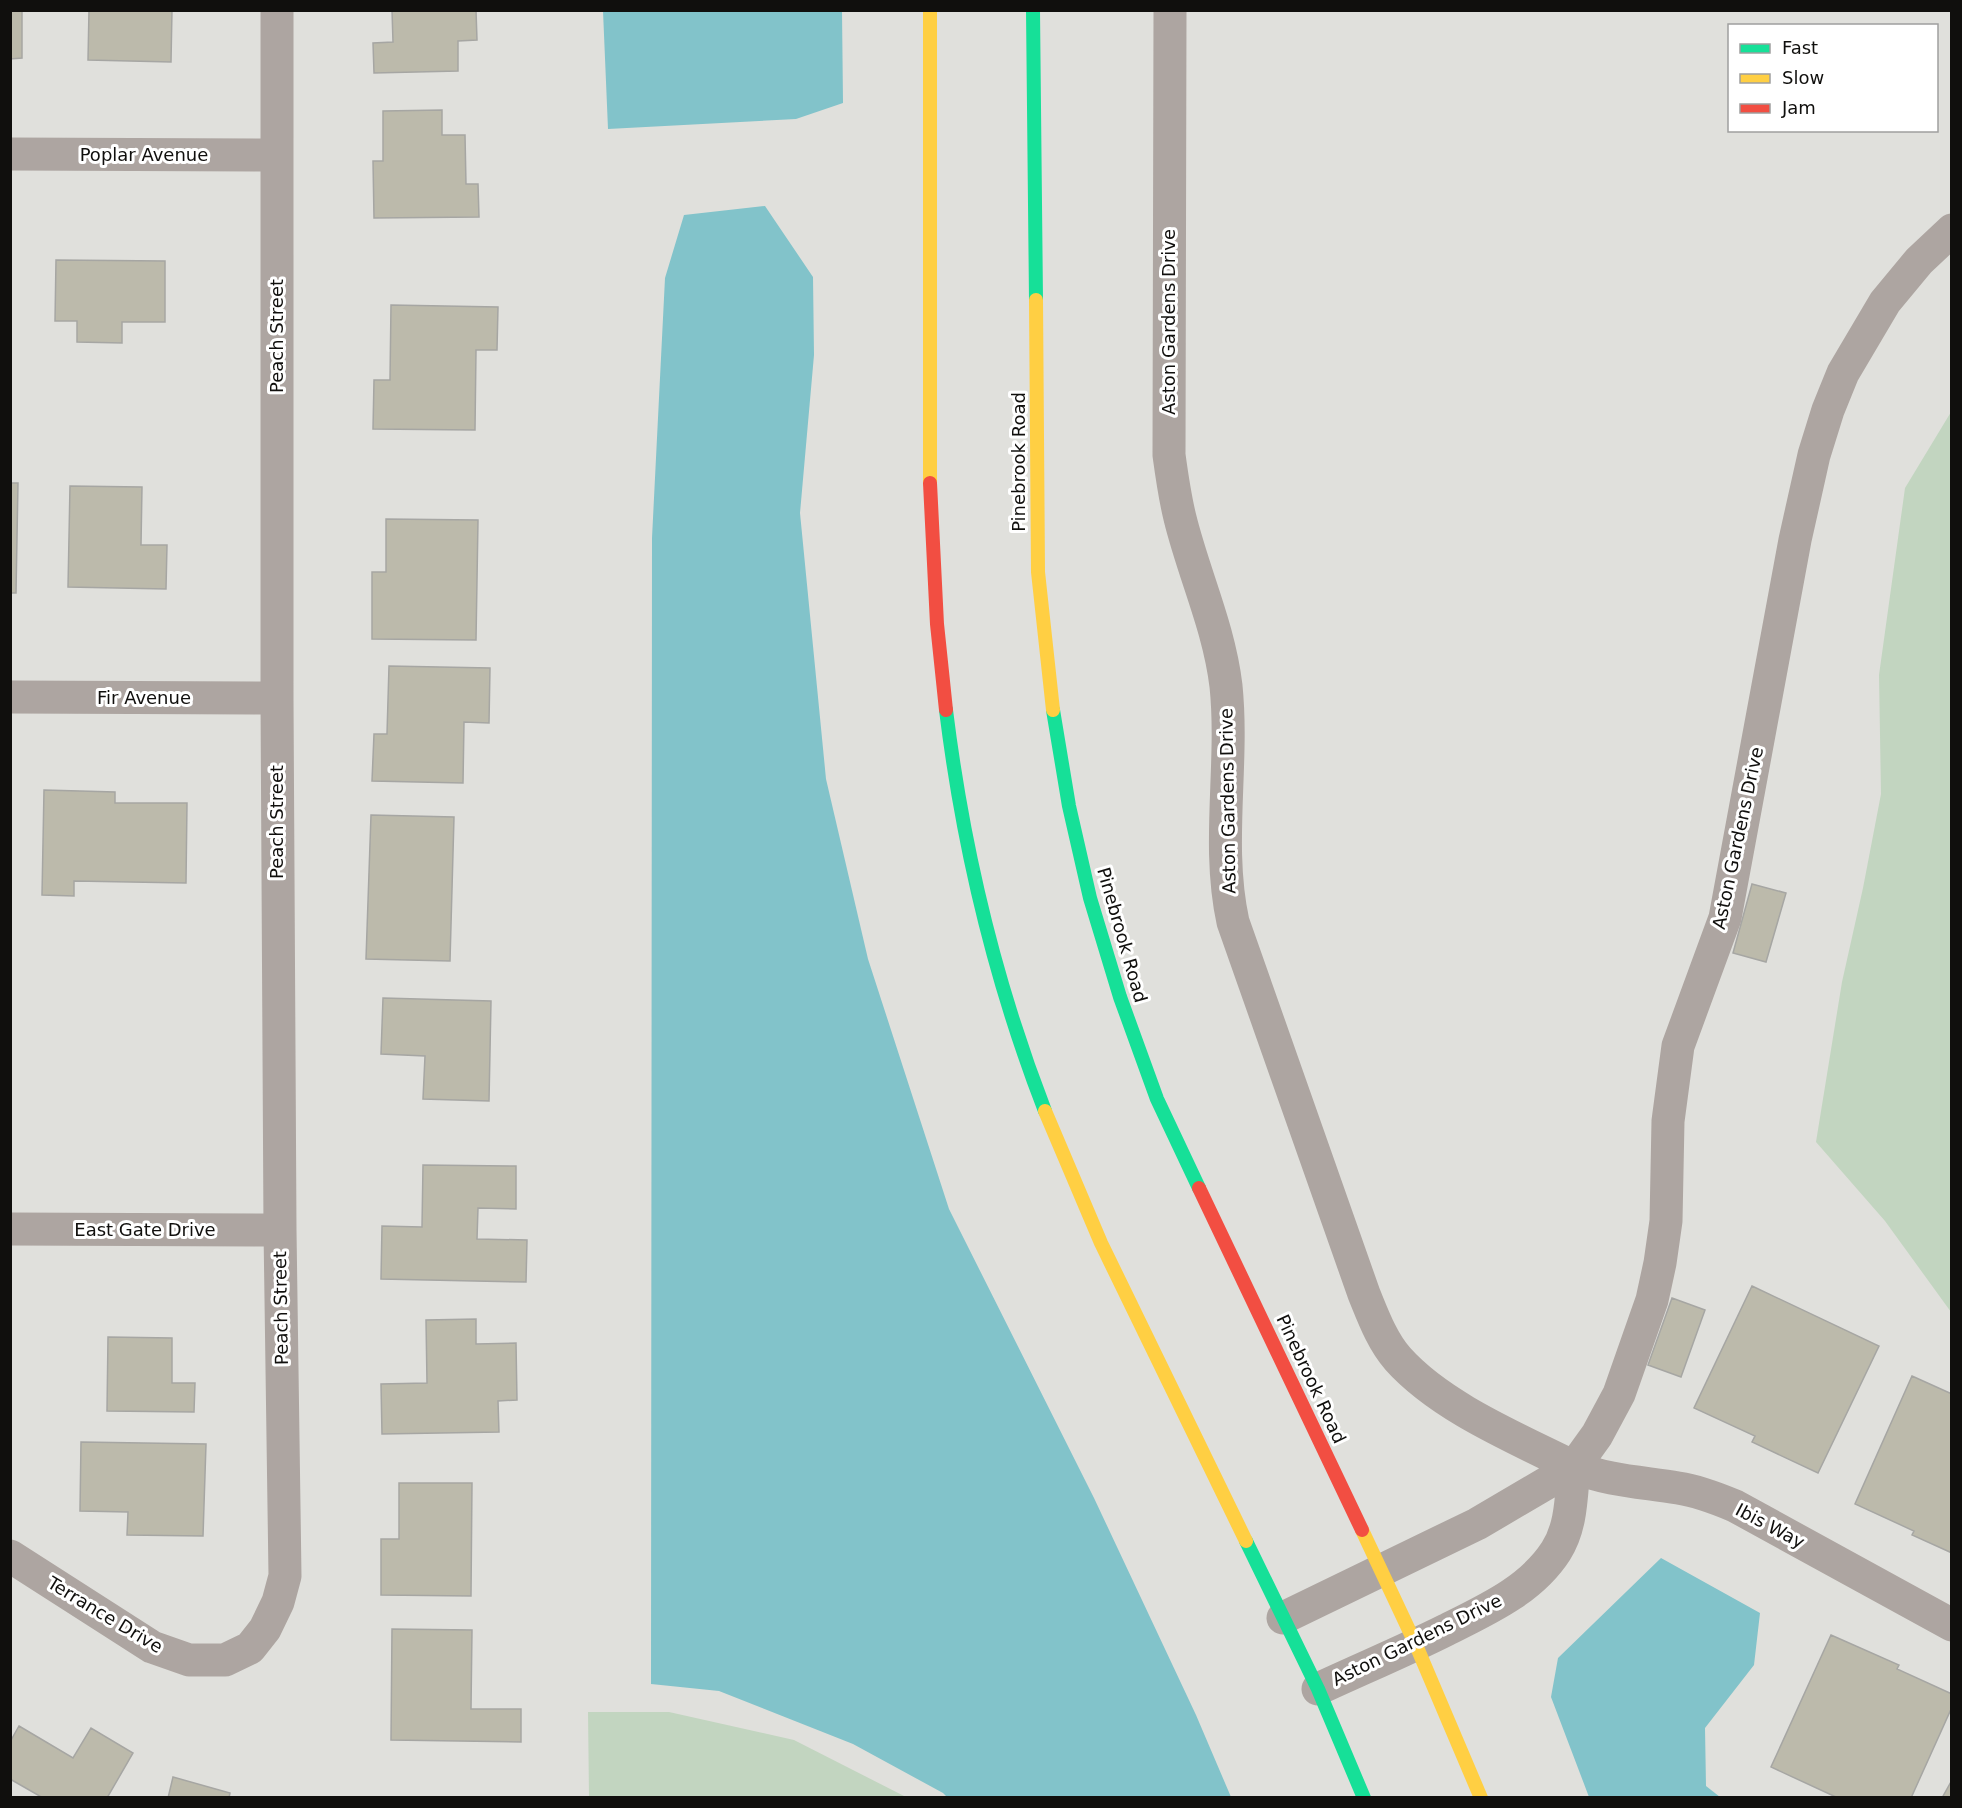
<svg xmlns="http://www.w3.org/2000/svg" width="1962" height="1808" font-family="'DejaVu Sans',sans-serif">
<rect width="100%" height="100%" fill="#e0e0dc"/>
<path fill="#c2d5c0" d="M1951,412V1312L1885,1221L1816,1142L1842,982L1863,888L1881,794L1879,675L1905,488Z
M588,1712H669L794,1740L906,1797H589Z"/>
<path fill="#82c3ca" d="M603,11H842L843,103L796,119L608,129Z
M765,206L813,277L814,355L800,513L826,779L868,959L949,1209L1094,1498L1196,1715L1231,1797H947L943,1793L853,1744L719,1691L651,1684L652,538L665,278L684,215Z
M1661,1558L1760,1613L1754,1665L1705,1728L1706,1786L1720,1797H1589L1551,1697L1558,1658Z"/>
<path fill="#bcbaab" stroke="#a6a6a3" stroke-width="1.5" d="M10,10H22V58L10,59Z
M89,10H172L171,62L88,60Z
M392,10H476L477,40L458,41V71L374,73L373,43L393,42Z
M442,110V135H465L466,184H478L479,217L374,218L373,161H383V111Z
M56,260L165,261V322H122V343L77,342V321H55Z
M391,305L498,307L497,350H476L475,430L373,429L374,380H390Z
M10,483H18L16,593H10Z
M70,486L142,487L141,545H167L166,589L68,587Z
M386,519L478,520L476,640L372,639V572H386Z
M389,666L490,668L489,723L464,722L463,783L372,781L374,734H387Z
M44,790L115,792V803H187L186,883L74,881V896L42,895Z
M371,815L454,817L450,961L366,959Z
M1752,884L1786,893L1766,962L1733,953Z
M383,998L491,1001L489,1101L423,1099L425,1056L381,1054Z
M423,1165L516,1166V1209L478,1208L477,1239L527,1240L526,1282L381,1279L382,1226L422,1227Z
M1752,1286L1879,1346L1818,1473L1752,1442L1755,1436L1694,1408Z
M1672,1298L1705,1310L1681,1377L1648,1365Z
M476,1319V1344L516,1343L517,1400L498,1401L499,1432L382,1434L381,1384L427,1383L426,1320Z
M108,1337L172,1338V1383H195L194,1412L107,1411Z
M1912,1376L1952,1394V1553L1912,1535L1914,1531L1855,1504Z
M81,1442L206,1444L203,1536L127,1535L128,1512L80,1511Z
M399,1483H472L471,1596L381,1595V1539H399Z
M392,1629L472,1630L471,1709H521V1742L391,1740Z
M1831,1635L1899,1665L1897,1669L1952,1694V1707L1911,1798H1838L1771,1767Z
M19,1726L73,1758L91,1728L133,1753L107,1798H43L10,1779V1742Z
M173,1777L230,1793L229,1798H168Z
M1952,1780V1798H1942Z"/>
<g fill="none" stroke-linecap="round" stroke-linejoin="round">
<path stroke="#ada5a1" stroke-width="33" d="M1170,10L1169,455C1172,477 1175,498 1180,518C1194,575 1219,627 1226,686C1234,764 1216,845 1233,922L1364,1294C1373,1316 1382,1341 1398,1359C1441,1407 1516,1438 1574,1467L1597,1435L1619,1394L1652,1300L1660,1263L1666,1221L1668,1121L1678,1046L1725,918L1795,540L1814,455L1828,410L1843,373L1885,302L1919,261L1952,230
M10,154L277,155
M10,697L277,698
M10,1229L280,1230
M1574,1467C1608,1481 1642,1482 1678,1488C1698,1491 1716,1498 1735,1506L1952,1625
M10,1556L152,1647L189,1660H225L250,1648L265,1629L278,1602L285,1576L280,1230L277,698V10
M1283,1618L1477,1524L1574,1467
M1318,1689C1361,1669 1404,1651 1446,1630C1486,1610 1531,1590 1556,1551C1572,1526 1571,1496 1574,1467"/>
<path stroke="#16e098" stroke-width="14" d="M1033,10L1036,300
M946,710C963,848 995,982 1045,1111
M1053,710L1069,806L1090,898L1120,997L1157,1099L1199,1188
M1246,1541L1318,1689L1364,1798"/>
<path stroke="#ffcf43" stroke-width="14" d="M930,10V483
M1036,300L1038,572L1053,710
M1045,1111L1101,1243L1246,1541
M1362,1530L1416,1645L1481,1798"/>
<path stroke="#f24e42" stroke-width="14" d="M930,483L937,624L946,710
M1199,1188L1362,1530"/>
</g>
<g text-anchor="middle" stroke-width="6" stroke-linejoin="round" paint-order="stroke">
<g font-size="18" fill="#100f0d" stroke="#fff">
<text x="144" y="161">Poplar Avenue</text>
<text transform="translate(1169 322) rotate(-90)" y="6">Aston Gardens Drive</text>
<text transform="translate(277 336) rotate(-90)" y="6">Peach Street</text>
<text transform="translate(1019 462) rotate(-90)" y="6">Pinebrook Road</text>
<text x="144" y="704">Fir Avenue</text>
<text transform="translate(1228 801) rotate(-91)" y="6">Aston Gardens Drive</text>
<text transform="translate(277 822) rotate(-90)" y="6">Peach Street</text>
<text transform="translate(1738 838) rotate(-78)" y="6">Aston Gardens Drive</text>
<text transform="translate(1122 935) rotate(74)" y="6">Pinebrook Road</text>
<text x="145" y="1236">East Gate Drive</text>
<text transform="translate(281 1308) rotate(-91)" y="6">Peach Street</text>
<text transform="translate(1311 1379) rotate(65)" y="6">Pinebrook Road</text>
<text transform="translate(1770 1526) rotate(28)" y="6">Ibis Way</text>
<text transform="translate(105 1615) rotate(31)" y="6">Terrance Drive</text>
<text transform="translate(1417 1640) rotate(-26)" y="6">Aston Gardens Drive</text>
</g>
</g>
<rect width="1962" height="1808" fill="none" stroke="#100f0d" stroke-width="24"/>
<rect x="1728" y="24" width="210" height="108" fill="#ffffff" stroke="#9f9f9e" stroke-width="1.5"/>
<rect x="1740" y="44" width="30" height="9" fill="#16e098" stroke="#9f9f9e" stroke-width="1.5"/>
<text x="1782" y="54" font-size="18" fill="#100f0d">Fast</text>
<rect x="1740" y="74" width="30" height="9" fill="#ffcf43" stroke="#9f9f9e" stroke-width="1.5"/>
<text x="1782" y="84" font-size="18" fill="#100f0d">Slow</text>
<rect x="1740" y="104" width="30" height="9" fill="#f24e42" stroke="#9f9f9e" stroke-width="1.5"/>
<text x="1782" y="114" font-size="18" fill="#100f0d">Jam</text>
</svg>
